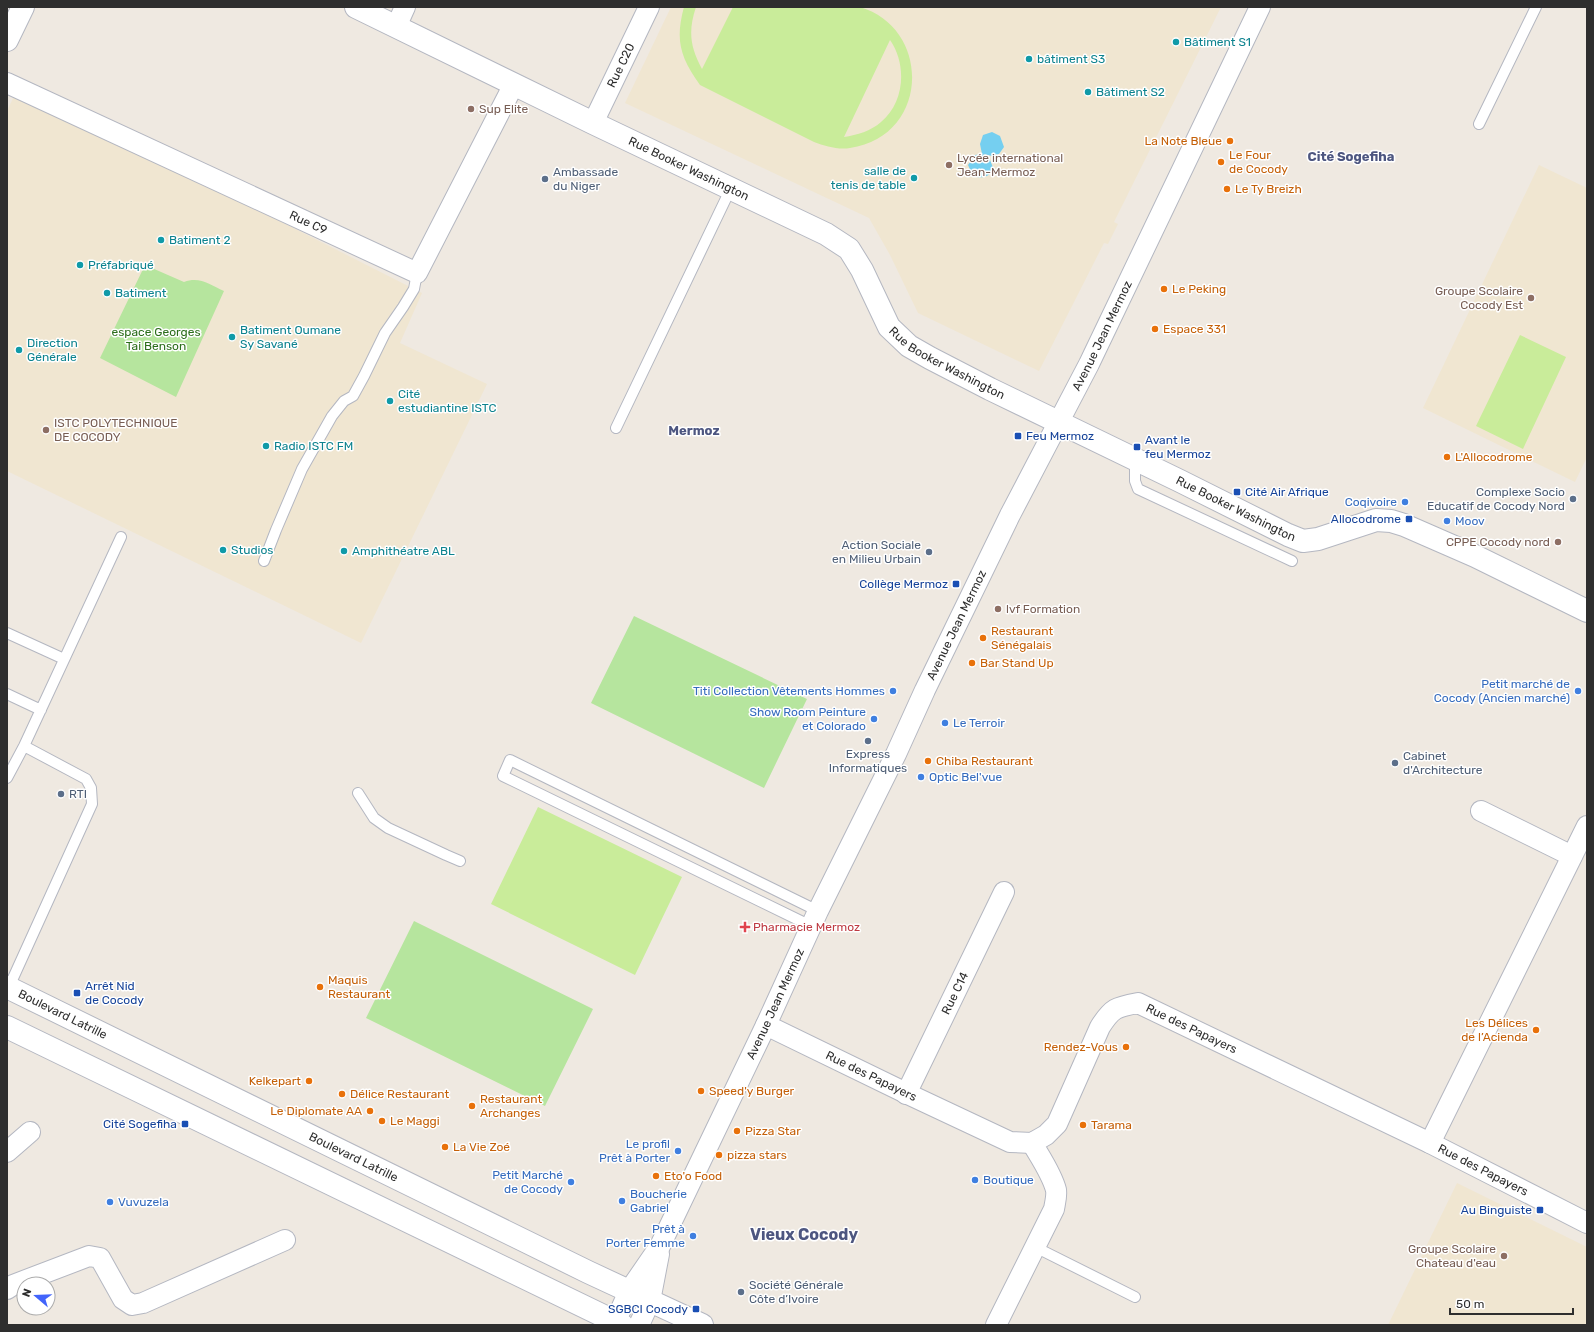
<svg xmlns="http://www.w3.org/2000/svg" width="1594" height="1332" font-family="Rubik,sans-serif">
<rect width="100%" height="100%" fill="#efe9e1"/>
<path fill="#f0e6d1" d="M671,7H1221L1114,222L1118,224L1108,244L1104,243L1039,371L918,313L890,255L869,218L625,103Z
M15,94L248,205L422,293L400,343L487,384L361,643L7,471V111Z
M1539,165L1587,188V457L1575,482L1423,408Z
M1457,1183L1587,1247L1586,1325H1388Z"/>
<path fill="#b6e59e" d="M145,265L184,282C200,276 210,285 224,291L176,397L100,358Z
M634,616L807,699L764,788L591,703Z
M414,921L593,1009L545,1106L366,1018Z"/>
<path fill="#c9ec9a" fill-rule="evenodd" d="M684,7H696C688,31 690,47 702,69L733,7C764,7 795,7 827,7C837,7 850,5 860,7C933,29 929,137 850,148C838,150 825,146 814,142L700,85C680,57 675,40 684,7ZM890,40C907,64 905,102 881,122C871,131 857,135 844,137Z
M1520,335L1566,357L1523,449L1476,426Z
M538,807L682,877L635,975L491,904Z"/>
<path fill="#75cff0" d="M992,132L1000,136L1004,147L999,154L992,156L983,154L990,160L994,170C988,177 982,179 973,176L968,165L975,155L982,154L980,144L983,135Z"/>
<g fill="none" stroke-linecap="round" stroke-linejoin="round">
<defs>
<path id="service" d="M1479,124L1536,7
M616,428L731,188
M1135,460V481L1138,489L1292,561
M264,561L276,530L302,469L332,416L344,401L353,396L364,376L385,333L403,307L414,289L417,273
M7,633L64,659
M7,694L41,710
M7,778L24,746L121,537
M358,793L374,818L388,828L446,855L460,861
M811,926L503,776L510,760L818,911
M9,987L92,804L91,788L86,779L24,746
M1035,1247L1135,1297"/>
<g id="minor">
<path d="M396,27L405,7"/>
<path id="s1" d="M7,83L417,273L514,84"/>
<path id="s2" d="M593,123L649,7"/>
<path d="M1481,811L1572,856"/>
<path id="s3" d="M766,1025L910,1095L1010,1142L1032,1143L1046,1135L1057,1124L1100,1027C1112,1008 1116,1007 1138,1003L1430,1143L1587,1223"/>
<path id="s4" d="M906,1094L1004,892"/>
<path d="M1430,1143L1587,826"/>
<path d="M7,1152L30,1132"/>
<path d="M7,1289L13,1285L89,1256L100,1258L123,1299L132,1305L143,1303L285,1240"/>
<path id="s5" d="M614,1325L629,1291L660,1246L766,1025L818,911L896,754L925,690L1010,515L1089,364L1260,7"/>
<path d="M639,1325L650,1301L659,1254"/>
<path d="M996,1325L1054,1209C1055,1203 1057,1196 1056,1190C1052,1174 1040,1157 1032,1143"/>
</g>
<g id="tertiary">
<path id="s6" d="M356,7L593,123L826,234L849,249L862,270L889,327L909,346L930,358L990,389L1180,481L1288,535L1303,541L1318,539L1376,520L1391,521L1404,525L1475,556L1587,611"/>
<path d="M7,40L23,7"/>
</g>
<g id="secondary">
<path id="s7" d="M7,987L588,1272L702,1325"/>
<path d="M7,1027L622,1325"/>
</g>
</defs>
<use href="#service" stroke="#b4b7c1" stroke-width="12"/>
<use href="#minor" stroke="#b4b7c1" stroke-width="22"/>
<use href="#tertiary" stroke="#b4b7c1" stroke-width="24"/>
<use href="#secondary" stroke="#b4b7c1" stroke-width="24"/>
<use href="#service" stroke="#fff" stroke-width="10"/>
<use href="#minor" stroke="#fff" stroke-width="20"/>
<use href="#tertiary" stroke="#fff" stroke-width="22"/>
<use href="#secondary" stroke="#fff" stroke-width="22"/>
</g>
<g fill="#0f9aa8" stroke="#fff" stroke-width="1.5">
<circle cx="1176" cy="42" r="4"/>
<circle cx="1029" cy="59" r="4"/>
<circle cx="1088" cy="92" r="4"/>
<circle cx="914" cy="178" r="4"/>
<circle cx="161" cy="240" r="4"/>
<circle cx="80" cy="265" r="4"/>
<circle cx="107" cy="293" r="4"/>
<circle cx="232" cy="337" r="4"/>
<circle cx="19" cy="350" r="4"/>
<circle cx="390" cy="401" r="4"/>
<circle cx="266" cy="446" r="4"/>
<circle cx="223" cy="550" r="4"/>
<circle cx="344" cy="551" r="4"/>
</g>
<g fill="#8d6e63" stroke="#fff" stroke-width="1.5">
<circle cx="471" cy="109" r="4"/>
<circle cx="949" cy="165" r="4"/>
<circle cx="1531" cy="298" r="4"/>
<circle cx="46" cy="430" r="4"/>
<circle cx="1558" cy="542" r="4"/>
<circle cx="998" cy="609" r="4"/>
<circle cx="1504" cy="1256" r="4"/>
</g>
<g fill="#e8710a" stroke="#fff" stroke-width="1.5">
<circle cx="1230" cy="141" r="4"/>
<circle cx="1221" cy="162" r="4"/>
<circle cx="1227" cy="189" r="4"/>
<circle cx="1164" cy="289" r="4"/>
<circle cx="1155" cy="329" r="4"/>
<circle cx="1447" cy="457" r="4"/>
<circle cx="983" cy="638" r="4"/>
<circle cx="972" cy="663" r="4"/>
<circle cx="928" cy="761" r="4"/>
<circle cx="320" cy="987" r="4"/>
<circle cx="1536" cy="1030" r="4"/>
<circle cx="1126" cy="1047" r="4"/>
<circle cx="309" cy="1081" r="4"/>
<circle cx="701" cy="1091" r="4"/>
<circle cx="342" cy="1094" r="4"/>
<circle cx="472" cy="1106" r="4"/>
<circle cx="370" cy="1111" r="4"/>
<circle cx="382" cy="1121" r="4"/>
<circle cx="1083" cy="1125" r="4"/>
<circle cx="737" cy="1131" r="4"/>
<circle cx="445" cy="1147" r="4"/>
<circle cx="719" cy="1155" r="4"/>
<circle cx="656" cy="1176" r="4"/>
</g>
<g fill="#5c6f8a" stroke="#fff" stroke-width="1.5">
<circle cx="545" cy="179" r="4"/>
<circle cx="1573" cy="499" r="4"/>
<circle cx="929" cy="552" r="4"/>
<circle cx="868" cy="741" r="4"/>
<circle cx="1395" cy="763" r="4"/>
<circle cx="61" cy="794" r="4"/>
<circle cx="741" cy="1292" r="4"/>
</g>
<g fill="#1a4fb4" stroke="#fff" stroke-width="1.5">
<rect x="1014" y="432" width="8" height="8" rx="2"/>
<rect x="1133" y="443" width="8" height="8" rx="2"/>
<rect x="1233" y="488" width="8" height="8" rx="2"/>
<rect x="1405" y="515" width="8" height="8" rx="2"/>
<rect x="952" y="580" width="8" height="8" rx="2"/>
<rect x="73" y="989" width="8" height="8" rx="2"/>
<rect x="181" y="1120" width="8" height="8" rx="2"/>
<rect x="1536" y="1206" width="8" height="8" rx="2"/>
<rect x="692" y="1305" width="8" height="8" rx="2"/>
</g>
<g fill="#3f7fe0" stroke="#fff" stroke-width="1.5">
<circle cx="1405" cy="502" r="4"/>
<circle cx="1447" cy="521" r="4"/>
<circle cx="893" cy="691" r="4"/>
<circle cx="1578" cy="691" r="4"/>
<circle cx="874" cy="719" r="4"/>
<circle cx="945" cy="723" r="4"/>
<circle cx="921" cy="777" r="4"/>
<circle cx="678" cy="1151" r="4"/>
<circle cx="975" cy="1180" r="4"/>
<circle cx="571" cy="1182" r="4"/>
<circle cx="622" cy="1201" r="4"/>
<circle cx="110" cy="1202" r="4"/>
<circle cx="693" cy="1236" r="4"/>
</g>
<path fill="#e0444e" stroke="#fff" stroke-width="1.5" d="M743 921h4v4h4v4h-4v4h-4v-4h-4v-4h4z"/>
<g text-anchor="middle" stroke-width="3" stroke-linejoin="round" paint-order="stroke">
<g font-size="12" fill="#0d838f" stroke="#fff" text-anchor="start">
<text x="1184" y="46">Bâtiment S1</text>
<text x="1037" y="63">bâtiment S3</text>
<text x="1096" y="96">Bâtiment S2</text>
<text x="906" y="175" text-anchor="end">salle de<tspan x="906" dy="14">tenis de table</tspan></text>
<text x="169" y="244">Batiment 2</text>
<text x="88" y="269">Préfabriqué</text>
<text x="115" y="297">Batiment</text>
<text x="240" y="334">Batiment Oumane<tspan x="240" dy="14">Sy Savané</tspan></text>
<text x="27" y="347">Direction<tspan x="27" dy="14">Générale</tspan></text>
<text x="398" y="398">Cité<tspan x="398" dy="14">estudiantine ISTC</tspan></text>
<text x="274" y="450">Radio ISTC FM</text>
<text x="231" y="554">Studios</text>
<text x="352" y="555">Amphithéatre ABL</text>
</g>
<g font-size="12" fill="#2e2e2e" stroke="#fff">
<text dy="4" stroke="none"><textPath href="#s2" startOffset="64">Rue C20</textPath></text>
<text dy="4" stroke="none"><textPath href="#s6" startOffset="370">Rue Booker Washington</textPath></text>
<text dy="4" stroke="none"><textPath href="#s1" startOffset="332">Rue C9</textPath></text>
<text dy="4" stroke="none"><textPath href="#s5" startOffset="1104">Avenue Jean Mermoz</textPath></text>
<text dy="4" stroke="none"><textPath href="#s6" startOffset="706">Rue Booker Washington</textPath></text>
<text dy="4" stroke="none"><textPath href="#s6" startOffset="1030">Rue Booker Washington</textPath></text>
<text dy="4" stroke="none"><textPath href="#s5" startOffset="780">Avenue Jean Mermoz</textPath></text>
<text dy="4" stroke="none"><textPath href="#s4" startOffset="112">Rue C14</textPath></text>
<text dy="4" stroke="none"><textPath href="#s5" startOffset="360">Avenue Jean Mermoz</textPath></text>
<text dy="4" stroke="none"><textPath href="#s7" startOffset="62">Boulevard Latrille</textPath></text>
<text dy="4" stroke="none"><textPath href="#s3" startOffset="537">Rue des Papayers</textPath></text>
<text dy="4" stroke="none"><textPath href="#s3" startOffset="117">Rue des Papayers</textPath></text>
<text dy="4" stroke="none"><textPath href="#s7" startOffset="386">Boulevard Latrille</textPath></text>
<text dy="4" stroke="none"><textPath href="#s3" startOffset="861">Rue des Papayers</textPath></text>
</g>
<g font-size="12" fill="#785e54" stroke="#fff" text-anchor="start">
<text x="479" y="113">Sup Elite</text>
<text x="957" y="162">Lycée international<tspan x="957" dy="14">Jean-Mermoz</tspan></text>
<text x="1523" y="295" text-anchor="end">Groupe Scolaire<tspan x="1523" dy="14">Cocody Est</tspan></text>
<text x="54" y="427">ISTC POLYTECHNIQUE<tspan x="54" dy="14">DE COCODY</tspan></text>
<text x="1550" y="546" text-anchor="end">CPPE Cocody nord</text>
<text x="1006" y="613">lvf Formation</text>
<text x="1496" y="1253" text-anchor="end">Groupe Scolaire<tspan x="1496" dy="14">Chateau d'eau</tspan></text>
</g>
<g font-size="12" fill="#c56008" stroke="#fff" text-anchor="start">
<text x="1222" y="145" text-anchor="end">La Note Bleue</text>
<text x="1229" y="159">Le Four<tspan x="1229" dy="14">de Cocody</tspan></text>
<text x="1235" y="193">Le Ty Breizh</text>
<text x="1172" y="293">Le Peking</text>
<text x="1163" y="333">Espace 331</text>
<text x="1455" y="461">L'Allocodrome</text>
<text x="991" y="635">Restaurant<tspan x="991" dy="14">Sénégalais</tspan></text>
<text x="980" y="667">Bar Stand Up</text>
<text x="936" y="765">Chiba Restaurant</text>
<text x="328" y="984">Maquis<tspan x="328" dy="14">Restaurant</tspan></text>
<text x="1528" y="1027" text-anchor="end">Les Délices<tspan x="1528" dy="14">de l’Acienda</tspan></text>
<text x="1118" y="1051" text-anchor="end">Rendez-Vous</text>
<text x="301" y="1085" text-anchor="end">Kelkepart</text>
<text x="709" y="1095">Speed'y Burger</text>
<text x="350" y="1098">Délice Restaurant</text>
<text x="480" y="1103">Restaurant<tspan x="480" dy="14">Archanges</tspan></text>
<text x="362" y="1115" text-anchor="end">Le Diplomate AA</text>
<text x="390" y="1125">Le Maggi</text>
<text x="1091" y="1129">Tarama</text>
<text x="745" y="1135">Pizza Star</text>
<text x="453" y="1151">La Vie Zoé</text>
<text x="727" y="1159">pizza stars</text>
<text x="664" y="1180">Eto'o Food</text>
</g>
<g font-size="12" fill="#4e5e75" stroke="#fff" text-anchor="start">
<text x="553" y="176">Ambassade<tspan x="553" dy="14">du Niger</tspan></text>
<text x="1565" y="496" text-anchor="end">Complexe Socio<tspan x="1565" dy="14">Educatif de Cocody Nord</tspan></text>
<text x="921" y="549" text-anchor="end">Action Sociale<tspan x="921" dy="14">en Milieu Urbain</tspan></text>
<text x="868" y="758" text-anchor="middle">Express<tspan x="868" dy="14">Informatiques</tspan></text>
<text x="1403" y="760">Cabinet<tspan x="1403" dy="14">d'Architecture</tspan></text>
<text x="69" y="798">RTI</text>
<text x="749" y="1289">Société Générale<tspan x="749" dy="14">Côte d’Ivoire</tspan></text>
</g>
<g font-size="12" fill="#2c6e1b" stroke="#fff">
<text x="156" y="336">espace Georges<tspan x="156" dy="14">Tai Benson</tspan></text>
</g>
<g font-size="12" fill="#164399" stroke="#fff" text-anchor="end">
<text x="1026" y="440" text-anchor="start">Feu Mermoz</text>
<text x="1145" y="444" text-anchor="start">Avant le<tspan x="1145" dy="14">feu Mermoz</tspan></text>
<text x="1245" y="496" text-anchor="start">Cité Air Afrique</text>
<text x="1401" y="523">Allocodrome</text>
<text x="948" y="588">Collège Mermoz</text>
<text x="85" y="990" text-anchor="start">Arrêt Nid<tspan x="85" dy="14">de Cocody</tspan></text>
<text x="177" y="1128">Cité Sogefiha</text>
<text x="1532" y="1214">Au Binguiste</text>
<text x="688" y="1313">SGBCI Cocody</text>
</g>
<g font-size="12" fill="#366cbe" stroke="#fff" text-anchor="end">
<text x="1397" y="506">Coqivoire</text>
<text x="1455" y="525" text-anchor="start">Moov</text>
<text x="1570" y="688">Petit marché de<tspan x="1570" dy="14">Cocody (Ancien marché)</tspan></text>
<text x="885" y="695">Titi Collection Vêtements Hommes</text>
<text x="866" y="716">Show Room Peinture<tspan x="866" dy="14">et Colorado</tspan></text>
<text x="953" y="727" text-anchor="start">Le Terroir</text>
<text x="929" y="781" text-anchor="start">Optic Bel'vue</text>
<text x="670" y="1148">Le profil<tspan x="670" dy="14">Prêt à Porter</tspan></text>
<text x="563" y="1179">Petit Marché<tspan x="563" dy="14">de Cocody</tspan></text>
<text x="983" y="1184" text-anchor="start">Boutique</text>
<text x="630" y="1198" text-anchor="start">Boucherie<tspan x="630" dy="14">Gabriel</tspan></text>
<text x="118" y="1206" text-anchor="start">Vuvuzela</text>
<text x="685" y="1233">Prêt à<tspan x="685" dy="14">Porter Femme</tspan></text>
</g>
<g font-size="12" fill="#be3a42" stroke="#fff" text-anchor="start">
<text x="753" y="931">Pharmacie Mermoz</text>
</g>
<g font-size="13" font-weight="bold" fill="#4d5680" stroke="#fff">
<text x="1351" y="161">Cité Sogefiha</text>
<text x="694" y="435">Mermoz</text>
</g>
<g font-size="16" font-weight="bold" fill="#4d5680" stroke="#fff">
<text x="804" y="1240">Vieux Cocody</text>
</g>
</g>
<rect width="1594" height="1332" fill="none" stroke="#2e2e2e" stroke-width="16"/>
<g transform="translate(36 1296) rotate(289)"><circle r="19" fill="#ffffff" stroke="#ababab"/>
<path d="M0-3L7 15L0 10L-7 15Z" fill="#4264fb"/>
<text y="-6" font-size="11" font-weight="bold" text-anchor="middle" fill="#2e2e2e">N</text>
</g>
<path d="M1450 1308v6h123v-6" fill="none" stroke="#2e2e2e" stroke-width="2"/>
<text x="1456" y="1308" font-size="12" fill="#2e2e2e" stroke="#ffffff" stroke-width="3" paint-order="stroke">50 m</text>
</svg>
